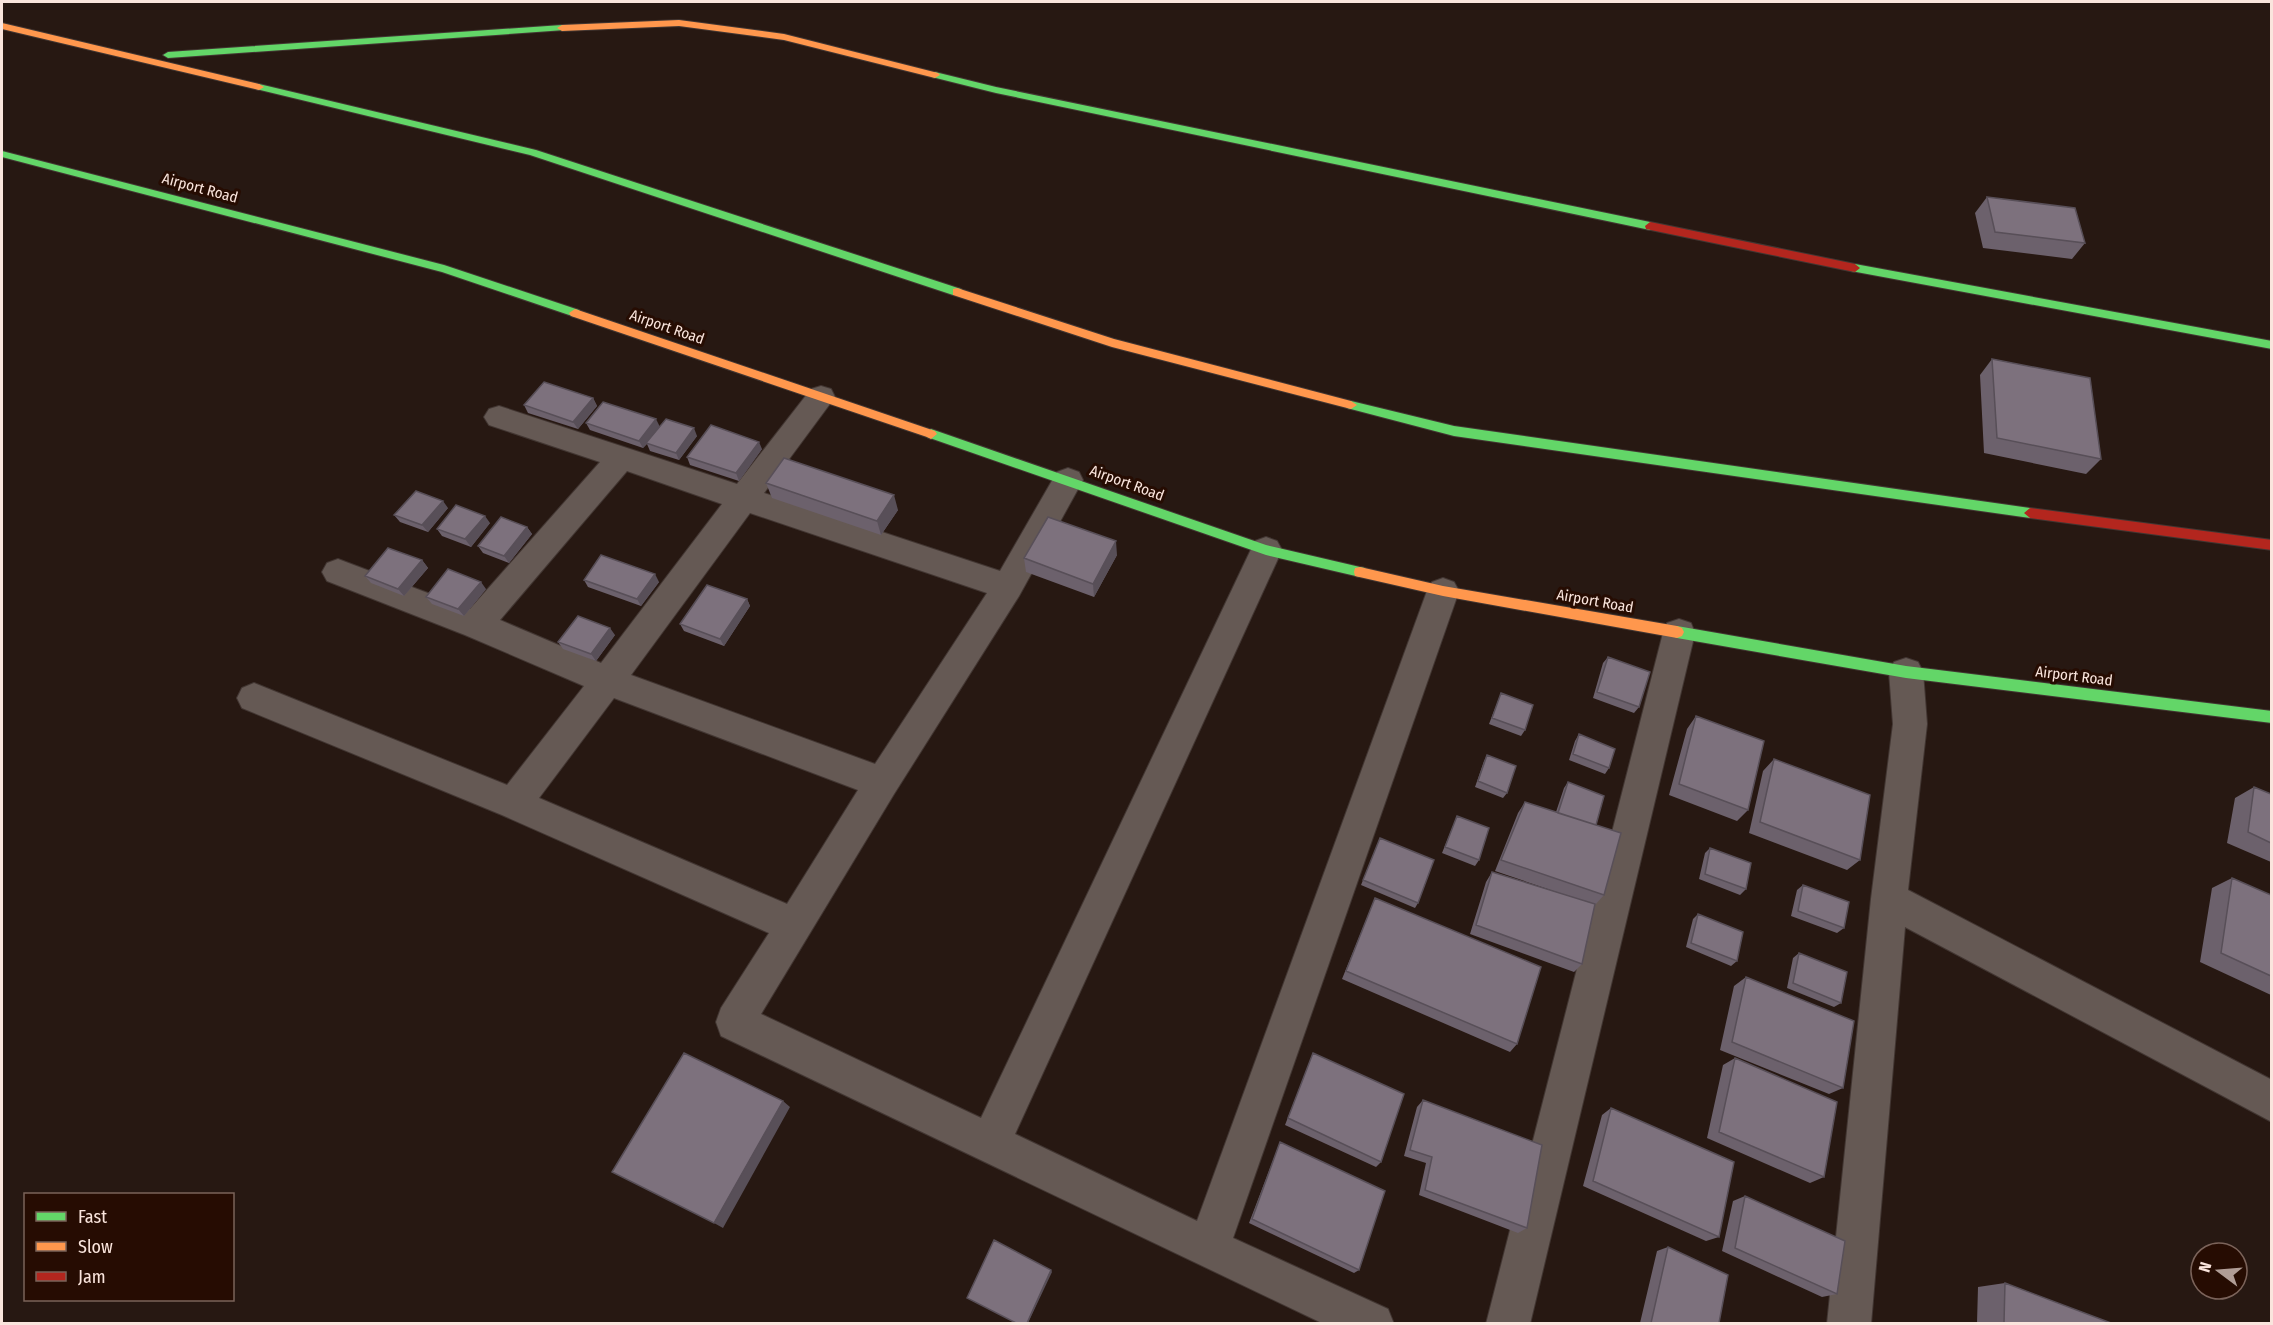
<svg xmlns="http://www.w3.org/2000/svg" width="2273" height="1325" font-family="'Fira Sans Condensed',sans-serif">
<rect width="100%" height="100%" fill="#271812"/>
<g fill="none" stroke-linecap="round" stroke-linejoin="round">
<defs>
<path id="street" d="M821,386L831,389L835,397L764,493L1000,571L1057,472L1068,468L1079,472L1083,480L1019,596L894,794L761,1014L981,1118L1255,541L1266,537L1277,541L1282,550L1015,1134L1197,1221L1427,591L1432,582L1443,578L1454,582L1459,591L1233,1238L1388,1309L1394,1324H1324L721,1036L716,1022L721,1008L769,933L502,815L242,708L237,698L242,688L254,683L507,785L584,686L465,635L327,581L322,572L327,563L338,559L470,609L600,462L489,425L484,417L489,409L499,406L737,484L811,389ZM627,471L722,504L601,663L500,620ZM750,513L987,593L875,764L631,675ZM614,698L858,790L787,904L539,798Z
M1679,619L1691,623L1695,633L1530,1324H1486L1663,633L1667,623Z
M1906,658L1918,662L1923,672L1927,724L1908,890L2272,1080V1122L1905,927L1871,1324H1827L1871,899L1893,724L1889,672L1894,662Z"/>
<path id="fast" d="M562,25L565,26V30L168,58L163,55L168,52Z
M935,72L996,87L1650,222L1655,226L1650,230L996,93L932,77L930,75Z
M259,84L536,150L961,289L963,292L961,295H953L530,155L256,89L254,87Z
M2,151L444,265L579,310L581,313L575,317L442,272L2,157Z
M1855,264L2272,341V349L1851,271V265Z
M1351,401L1454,426L2030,508L2036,513L2030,518L1454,436L1347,408L1345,405Z
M931,429L1266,545L1360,567L1365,568L1366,572L1365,576L1360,577L1266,555L927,437L925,434Z
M1677,626L1906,666L2272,711V723L1906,678L1677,638L1672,636L1670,632L1672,628Z"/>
<path id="slow" d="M679,20L784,34L938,73L940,75L935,78L784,40L679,26L562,31L557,28L562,25Z
M2,23L259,84L264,87L259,90L2,29Z
M957,288L1114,339L1351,401L1357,405L1351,409L1112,347L953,295V289Z
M575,309L935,431L937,434L931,439L927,437L571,316L569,313Z
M1360,567L1443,586L1677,626L1682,628L1684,632L1682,636L1677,638L1443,596L1355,576L1354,572L1355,568Z"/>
<path id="jam" d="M1650,222L1855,264L1860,268L1855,272L1646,229L1645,226Z
M2030,508L2272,540V550L2030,518L2024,513Z"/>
</defs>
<use href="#street" stroke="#423632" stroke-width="2"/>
<use href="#fast" stroke="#423632" stroke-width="2"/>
<use href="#slow" stroke="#423632" stroke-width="2"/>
<use href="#jam" stroke="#423632" stroke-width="2"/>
<use href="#street" fill="#655954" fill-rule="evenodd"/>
<use href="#fast" fill="#63d668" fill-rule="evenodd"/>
<use href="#slow" fill="#ff974d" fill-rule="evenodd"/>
<use href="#jam" fill="#b3261e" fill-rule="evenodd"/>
</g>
<path fill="#6c616c" d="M1987,197L2085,243L2072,259L1983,248L1975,213Z
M1992,359L2101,459L2086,474L1984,453L1980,375Z
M593,398L597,406L578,429L528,413L524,405Z
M586,423L660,426L697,436L679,460L650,451L647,444L643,448L590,430Z
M762,449L739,481L690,465L687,457Z
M766,483L898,510L881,535L772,498Z
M448,508L428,532L400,522L394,515Z
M490,523L471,547L442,536L437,529Z
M527,527L532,534L509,563L483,553L478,546Z
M1117,555L1094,597L1026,572L1024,558Z
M422,560L428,568L404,596L371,583L365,576Z
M584,580L659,582L641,606L588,587Z
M486,589L464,616L432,604L426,597Z
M747,599L750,606L724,646L684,631L680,624Z
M615,635L596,661L563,649L558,642Z
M1608,657L1639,707L1634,713L1593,698L1603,663Z
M1501,693L1525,730L1521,736L1489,724Z
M1696,716L1748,810L1737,821L1669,795L1687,729Z
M1579,734L1609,768L1605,774L1569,760L1575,741Z
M1487,755L1507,793L1503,798L1475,787L1484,761Z
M1774,759L1860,860L1847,870L1749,833L1763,771Z
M1568,782L1596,825L1604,895L1595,905L1582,964L1574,972L1470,934L1486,882L1492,872L1583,901L1495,871L1518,813L1525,802L1556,812L1564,788Z
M2254,787L2271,794V862L2227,843L2235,798Z
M1457,816L1479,860L1475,866L1442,853Z
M1380,838L1418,903L1415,908L1361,885Z
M1710,848L1746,889L1740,895L1699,879L1705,853Z
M2232,878L2271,895V995L2200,962L2212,888Z
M1803,885L1844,928L1837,933L1791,916L1797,890Z
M1375,898L1517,1044L1510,1052L1342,979Z
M1698,914L1737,961L1731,966L1686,947L1693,919Z
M1799,953L1841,1003L1834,1007L1787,988L1793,958Z
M1746,977L1843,1088L1829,1094L1720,1050L1734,986Z
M1313,1053L1381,1162L1376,1167L1285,1125Z
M1735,1058L1824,1177L1810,1183L1707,1138L1723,1065Z
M1423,1100L1527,1228L1518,1233L1419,1195L1426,1163L1404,1156L1417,1107Z
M1611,1108L1719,1237L1706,1241L1583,1186L1602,1115Z
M1280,1142L1359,1270L1354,1273L1249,1223Z
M1745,1196L1837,1294L1822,1297L1722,1251L1733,1201Z
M1668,1247L1719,1323H1640L1657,1251Z
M2005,1283L2111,1323H1977L1978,1287Z"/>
<path fill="#584f58" d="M593,398L597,406L578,429L573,422Z
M656,419L660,427L643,448L639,441Z
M694,428L697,436L679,460L676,453Z
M759,442L762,449L739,481L736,473Z
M894,495L898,510L881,535L877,521Z
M443,501L448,508L428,532L422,525Z
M485,516L490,523L471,547L465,539Z
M527,527L532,534L509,563L504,556Z
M1116,541L1117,555L1094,597L1093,584Z
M422,560L428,568L404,596L398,589Z
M655,574L659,582L641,606L637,599Z
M481,582L486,589L464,616L458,609Z
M747,599L750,606L724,646L720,639Z
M610,628L615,635L596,661L591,654Z
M783,1101L790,1107L723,1228L714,1223Z
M1051,1270L1052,1272L1028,1323H1027Z"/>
<path fill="#7d717d" stroke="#584f58" stroke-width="1.5" d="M1987,197L2075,208L2085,243L1995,232Z
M1992,359L2090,378L2101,459L1997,438Z
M544,382L593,398L573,422L524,405Z
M603,402L656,419L639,441L586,423Z
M666,419L694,428L676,453L646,443Z
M711,425L759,442L736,473L687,457Z
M784,458L894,495L877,521L766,483Z
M416,491L443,501L422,525L394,515Z
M456,505L485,516L465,539L437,529Z
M501,517L527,527L504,556L478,546Z
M1048,517L1116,541L1093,584L1024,558Z
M388,548L422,560L398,589L365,576Z
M601,555L655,574L637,599L584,580Z
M448,569L481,582L458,609L426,597Z
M707,585L747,599L720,639L680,624Z
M578,616L610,628L591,654L558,642Z
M1608,657L1650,672L1639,707L1597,692Z
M1501,693L1533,705L1525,730L1492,718Z
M1696,716L1764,741L1748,810L1679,784Z
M1579,734L1615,749L1609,768L1573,754Z
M1487,755L1516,766L1507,793L1478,781Z
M1774,759L1870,795L1860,860L1760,822Z
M1568,782L1604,796L1596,825L1558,813Z
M2254,787L2271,794V843L2248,832Z
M1525,802L1621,833L1604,895L1501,860Z
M1457,816L1489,828L1479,860L1445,847Z
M1380,838L1434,860L1418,903L1363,880Z
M1710,848L1751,863L1746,889L1705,874Z
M1492,872L1595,904L1582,964L1476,925Z
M2232,878L2271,895V976L2221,953Z
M1803,885L1849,902L1844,928L1798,911Z
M1375,898L1541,967L1517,1044L1346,971Z
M1698,914L1743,932L1737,961L1691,943Z
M1799,953L1847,972L1841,1003L1793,983Z
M1746,977L1854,1021L1843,1088L1732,1042Z
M684,1053L783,1101L714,1223L612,1172Z
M1313,1053L1404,1094L1381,1162L1288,1118Z
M1735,1058L1837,1102L1824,1177L1719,1132Z
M1423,1100L1542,1145L1527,1228L1425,1190L1432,1157L1410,1150Z
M1611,1108L1734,1162L1719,1237L1593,1181Z
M1280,1142L1385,1191L1359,1270L1252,1219Z
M1745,1196L1845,1241L1837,1294L1735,1248Z
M994,1240L1051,1270L1027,1323H1016L967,1298Z
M1668,1247L1728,1275L1719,1323H1651Z
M2005,1283L2111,1323H2004Z"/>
<g text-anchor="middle" stroke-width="6" stroke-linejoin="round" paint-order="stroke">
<g font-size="15" fill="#fae5dd" stroke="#260c02">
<text transform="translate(200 188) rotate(15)" y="5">Airport Road</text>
<text transform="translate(667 327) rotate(19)" y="5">Airport Road</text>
<text transform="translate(1127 483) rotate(20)" y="5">Airport Road</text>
<text transform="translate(1595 601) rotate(10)" y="5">Airport Road</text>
<text transform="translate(2074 676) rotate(7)" y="5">Airport Road</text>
</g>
</g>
<rect width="2273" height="1325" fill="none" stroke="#fae5dd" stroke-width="6"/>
<rect x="24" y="1193" width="210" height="108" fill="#260c02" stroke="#7b635a" stroke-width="1.5"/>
<rect x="36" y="1212" width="30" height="9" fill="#63d668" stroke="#7b635a" stroke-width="1.5"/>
<text x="78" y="1223" font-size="18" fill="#fae5dd">Fast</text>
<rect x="36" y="1242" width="30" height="9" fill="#ff974d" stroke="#7b635a" stroke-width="1.5"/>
<text x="78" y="1253" font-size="18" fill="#fae5dd">Slow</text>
<rect x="36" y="1272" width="30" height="9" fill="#b3261e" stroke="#7b635a" stroke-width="1.5"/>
<text x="78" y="1283" font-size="18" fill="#fae5dd">Jam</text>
<g transform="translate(2219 1271) rotate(286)"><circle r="28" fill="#260c02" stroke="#7b635a" stroke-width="1.5"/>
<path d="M0-4.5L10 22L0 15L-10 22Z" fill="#b09d96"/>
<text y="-9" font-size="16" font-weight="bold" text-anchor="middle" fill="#fae5dd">N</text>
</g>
</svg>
